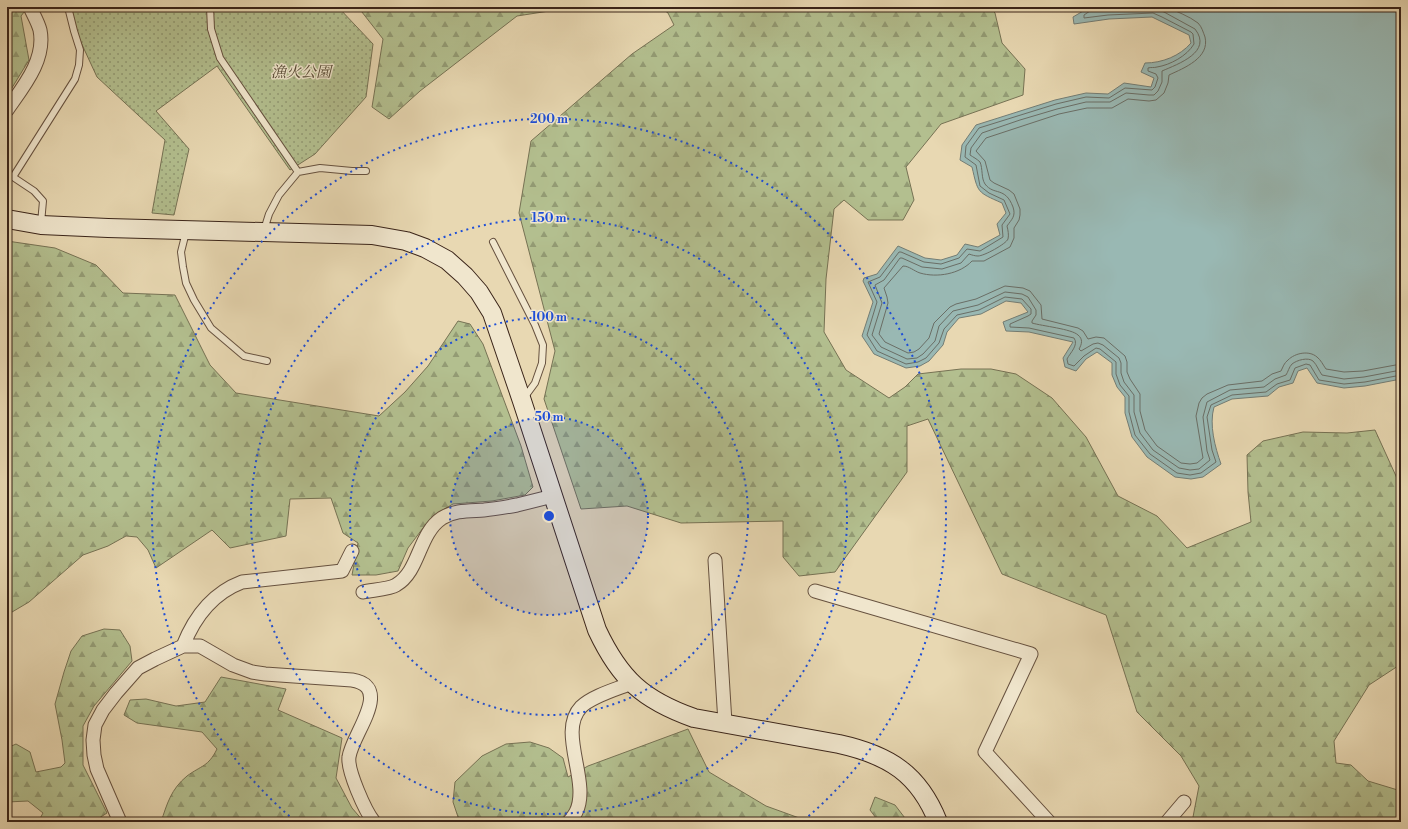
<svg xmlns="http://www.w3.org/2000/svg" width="1408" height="829" font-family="'Libre Bodoni','Noto Serif JP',serif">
<defs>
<pattern id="forest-firs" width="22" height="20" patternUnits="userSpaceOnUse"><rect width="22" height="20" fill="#b3bf8f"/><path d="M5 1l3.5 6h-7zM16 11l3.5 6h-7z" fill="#939b74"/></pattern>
<pattern id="park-dots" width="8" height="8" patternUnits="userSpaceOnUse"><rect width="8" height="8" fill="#b3bf8f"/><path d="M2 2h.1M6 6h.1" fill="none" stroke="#939b74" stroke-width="1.8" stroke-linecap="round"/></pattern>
</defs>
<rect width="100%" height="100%" fill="#e8d8b2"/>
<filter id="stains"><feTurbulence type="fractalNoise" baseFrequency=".005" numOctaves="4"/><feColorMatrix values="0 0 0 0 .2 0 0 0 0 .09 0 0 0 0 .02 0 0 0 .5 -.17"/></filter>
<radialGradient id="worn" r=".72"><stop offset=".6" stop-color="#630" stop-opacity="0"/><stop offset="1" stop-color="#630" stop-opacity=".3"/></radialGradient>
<path fill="url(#forest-firs)" stroke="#767254" d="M7,7H28L21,16L29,60L7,96Z
M358,7H575L517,16L420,91L389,119L372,107L383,39Z
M660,7H990L995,13L1002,43L1025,69L1023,95L941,124L906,167L914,200L903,220H868L844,200L834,209L826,279L824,332L846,370L889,398L905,387L918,374L961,369H991L1016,374L1052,398L1086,437L1118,496L1157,516L1187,548L1251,522L1248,492L1247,455L1263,441L1303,432L1347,433L1375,430L1401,487V664L1369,685L1334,741L1336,763L1351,765L1368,781L1401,791V822H1189L1193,817L1199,786L1181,756L1137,712L1106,615L1002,574L928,419L907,426V472L835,572L799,576L783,557V521L681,523L627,506L581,509L544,399L555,351L519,213L531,141L632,54L674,25L668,13Z
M7,241L55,248L96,265L123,293L175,295L210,365L236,393L379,416L405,392L428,366L458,321L470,324L483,344L521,446L533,487L525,495L492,501L453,504L441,511L423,528L408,548L398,571L376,575H352L358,543L343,533L331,498L290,499L286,536L230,548L212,530L156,568L148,550L137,537L126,536L108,546L83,555L29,602L7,615V498L11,493L7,490Z
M104,629L120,630L130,646L132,661L94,706L83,726V765L107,813L93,822H38L43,813L28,801L7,802V748L16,744L30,752L36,772L61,767L65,763L62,740L55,704L64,672L71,651L82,636Z
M221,677L286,689L278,710L342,738L336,778L352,808L364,822H161C167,804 171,789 187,776C202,765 208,767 217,749L202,732L137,723L124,715L130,700L146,699L176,706L205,702Z
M688,729L709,772L766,806L802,819L803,822H468L459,820L453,802L455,782L482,756L506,744L530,742L549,748L563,758L568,777L588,766Z
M875,797L895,805L908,822H879L870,810Z"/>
<path fill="url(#park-dots)" stroke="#767254" d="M71,7H338L373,44L366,97L315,154L290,170L217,66L156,111L189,149L174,215L152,213L165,140L97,77L78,36Z"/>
<path fill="#99b8b3" stroke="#737d75" d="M1090,7H1401V379L1365,386L1344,388L1317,383L1307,368L1298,371L1293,383L1279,387L1268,396L1232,399L1214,407C1209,425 1215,447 1221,464L1203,477L1191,479L1175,477L1147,457L1132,437L1125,413V397L1117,387L1112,375V363L1097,352L1086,359L1076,371L1065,367L1063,358L1073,342L1029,332L1006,331L1003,322L1028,312L1021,303L1006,301L981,314L959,318L947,332L943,345L929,361L920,366L906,368L874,354L862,336L873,302L863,281L864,278L877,274L898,246L925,258L941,260L957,255L965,244L978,247L1000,235L997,224L1006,213L1002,203C977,192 978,193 972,167L960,160L962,145L976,125L1055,100L1086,93L1108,94L1124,83L1151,87L1154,78L1141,72L1145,63C1162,63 1180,56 1191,43L1189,35L1152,17L1109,19L1074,24L1073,17Z"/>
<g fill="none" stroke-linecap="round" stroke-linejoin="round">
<path stroke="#6a6e66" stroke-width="1" d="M1091,7L1090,11L1084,15V18L1108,15L1153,13L1162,17L1191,32L1193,34L1194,44C1187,56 1170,65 1157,67C1154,68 1151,67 1148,68V71L1156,74L1158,78L1155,87L1152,90L1125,88L1109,98L1086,97L1056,104L979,128L966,146L965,157L976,165L980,186L989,193L1004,200L1010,214L1002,225L1003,237L980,251L967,249L959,258L941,264L924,262L901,252H899L880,277L868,282L877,302L867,335L877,351L906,364L918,362L926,358L939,343L944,329L957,315L979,310L1005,297L1022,299L1031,309V314L1028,316L1010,324V327L1029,328L1074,338C1079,345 1070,353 1067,359L1068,364L1074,366L1084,356L1096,348L1100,349L1116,362V374L1120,385L1129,396V412L1135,435L1150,454L1177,473L1190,475L1201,473L1216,462L1212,450L1207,417L1211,405L1232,395L1266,392L1277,384L1290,380L1295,368L1306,364L1310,365L1319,380L1344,384L1365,382L1401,375
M1096,7V10L1098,11L1108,10L1154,9L1164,12L1195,29C1213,52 1178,64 1162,71V82L1158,91L1154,95H1149L1126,93L1110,102H1086L1057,109L1020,120L982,133L971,148L970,155C973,157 977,159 980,162C983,169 981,178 985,184C994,196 1005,186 1013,207C1016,216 1012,219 1007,226C1008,230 1009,235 1008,239C1006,244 984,256 978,256C975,256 972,255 969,254L961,263L942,269L922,267L902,258H900L884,280L875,285L882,303L872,335L881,347L907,359L917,358L923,354L935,341L939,326L953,311L978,305L1005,292L1022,294L1028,297L1036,310V315L1032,321V323C1042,326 1072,329 1078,335C1083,339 1082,344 1079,349L1081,351L1093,344L1098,343L1103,345L1119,358L1121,363V373L1124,382L1134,395V412L1140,433L1153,450L1179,468L1190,470L1199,469L1210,460L1207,451L1203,417L1207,402L1230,390L1264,387L1275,379L1286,375C1288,372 1289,367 1292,364C1297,360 1308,357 1313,361C1317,365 1319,371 1322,375L1344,379L1364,377L1401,370
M1167,7C1177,12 1189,16 1198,23C1202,27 1203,32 1205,37C1210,58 1184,68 1169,75L1168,83L1164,93L1156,100L1149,101L1128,99L1112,108H1087L1059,114L986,138L976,151L985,161L990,180L994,183L1009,190L1014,194L1020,209V215L1019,220L1014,228V238L1010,247L984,261H972C960,274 937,278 920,273C914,271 909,266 903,266L884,288L887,297L888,303L879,334L885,342L908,353L914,352L919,349L929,338L934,323L950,307L956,304L976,299L1005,286L1023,288L1030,291L1041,305L1042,319L1078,328L1083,331L1088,339L1096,337L1104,338L1125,356L1127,362V372L1130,379L1140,394V411L1145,430L1157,446L1181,463L1190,464L1197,463L1203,458L1196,416L1199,403L1202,398L1207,394L1228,385L1262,381L1272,374L1281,371C1283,367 1284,363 1288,360C1295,353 1309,350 1317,357C1321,360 1323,365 1326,369L1344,372L1363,371L1401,364"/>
<defs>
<path id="lane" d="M210,7L211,29L220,58L298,172
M41,223L43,201L34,191L13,177L75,79L79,65L80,50L74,31L68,7
M264,230L269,214L279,195L298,172L320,168L352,171H366
M186,232L181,252L183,267L186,283L194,300L211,328L244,356L267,361
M493,242L535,325L543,345L542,363L535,383L524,398"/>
<path id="street" d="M7,110C23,87 46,60 40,30C38,22 33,14 30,7
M715,560L725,723
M815,591L1031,654L985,752L1049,822
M363,592C372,590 390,589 396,585C420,571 418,534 442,518C455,510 469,511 484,510C495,509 506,507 517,505C529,502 541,499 553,496
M183,646C194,618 213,593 242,582L342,571L352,551
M120,822L97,769L94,755L93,740L95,725L103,710L116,693L138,668L155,659L183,646H200L233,665L252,672L265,674L352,680C394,687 352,734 349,757C347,770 365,811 374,822
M569,822C571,819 574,816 576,812C591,782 557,732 581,707C592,696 617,689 632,683
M1167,822L1184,802"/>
<path id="secondary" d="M7,219L41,225L108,228L372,235L406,241L425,248L447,260L465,276L479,292L492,313L522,401L597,630C620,679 643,700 694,718L839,744C889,755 919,774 938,822"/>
</defs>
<use href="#lane" stroke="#66513f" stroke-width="8"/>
<use href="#street" stroke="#66513f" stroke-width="15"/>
<use href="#secondary" stroke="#3a2419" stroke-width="20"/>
<use href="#lane" stroke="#f0e6cd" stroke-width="6"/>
<use href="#street" stroke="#f0e6cd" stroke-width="13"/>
<use href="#secondary" stroke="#f0e6cd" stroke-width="18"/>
</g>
<circle cx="549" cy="516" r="99" fill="#1d4ed8" fill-opacity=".12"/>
<g fill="none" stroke="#1d4ed8" stroke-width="2" stroke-dasharray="2 4">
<circle cx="549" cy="516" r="99"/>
<circle cx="549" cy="516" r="199"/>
<circle cx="549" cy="516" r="298"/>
<path d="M294 820A397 397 0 1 1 804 820"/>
</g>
<g text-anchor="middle" stroke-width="3" stroke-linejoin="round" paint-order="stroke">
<g font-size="15" font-style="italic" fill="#584b36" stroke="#f0e6cd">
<text x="301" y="77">漁火公園</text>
</g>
</g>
<circle cx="549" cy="516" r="6" fill="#1d4ed8" stroke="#f0e6cd" stroke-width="2"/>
<g font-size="12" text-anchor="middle" font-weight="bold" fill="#1d4ed8" stroke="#f0e6cd" stroke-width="3" stroke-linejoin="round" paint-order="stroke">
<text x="549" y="123">200 m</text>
<text x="549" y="222">150 m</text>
<text x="549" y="321">100 m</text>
<text x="549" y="421">50 m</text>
</g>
<rect width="1408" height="829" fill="none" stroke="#e8d8b2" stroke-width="24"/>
<rect x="8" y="8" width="1392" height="813" fill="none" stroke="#3a2419" stroke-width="2"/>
<rect x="12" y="12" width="1384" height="805" fill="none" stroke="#3a2419"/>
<rect width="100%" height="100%" filter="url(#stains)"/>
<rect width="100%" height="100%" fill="url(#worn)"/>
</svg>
